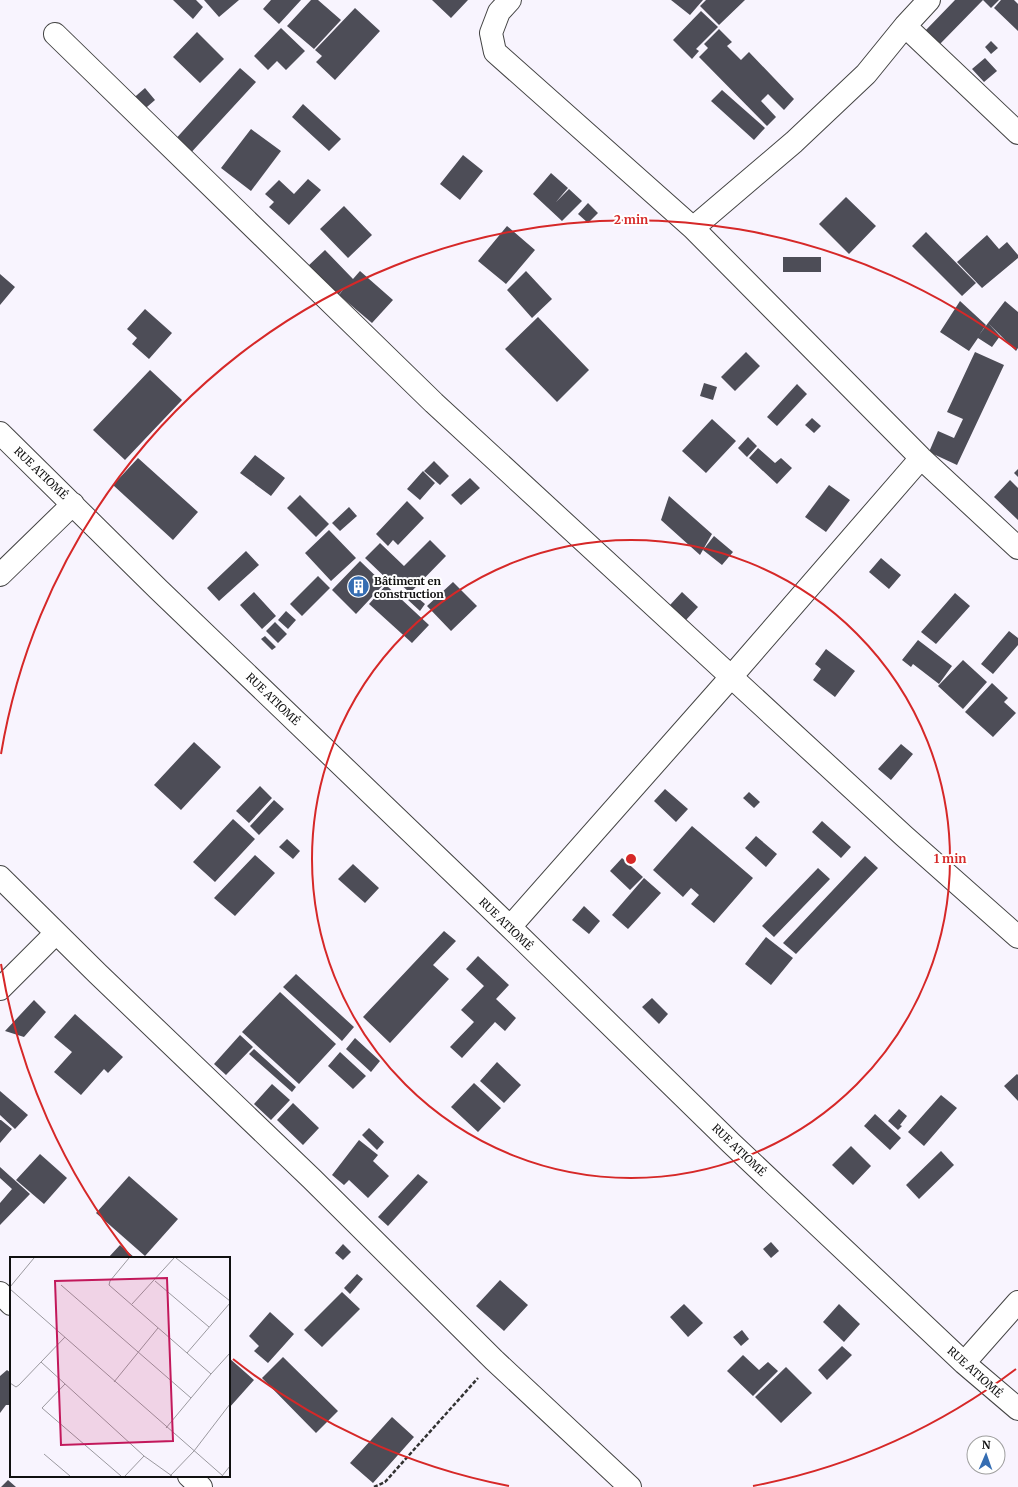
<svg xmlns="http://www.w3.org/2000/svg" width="1018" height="1487" font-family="Merriweather,serif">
<rect width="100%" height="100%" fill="#f8f4fe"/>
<path fill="#4d4d57" d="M173,0H196L203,7L193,19Z
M204,0H239L219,17Z
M271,0H301L279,24L263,9Z
M311,0H318L341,20L314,49L287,26Z
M432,0H468L451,18Z
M671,0H703L690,15Z
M706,0H745L719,25L700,6Z
M955,0H983L940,44L925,31Z
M983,0H999L991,8Z
M1001,0H1014L1018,4V31L994,8Z
M355,8L380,31L335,80L316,62L322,56L315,50Z
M701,11L718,27L696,49L699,51L692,59L673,40Z
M281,28L305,51L286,70L277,61L268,70L254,56Z
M719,29L732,42L727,46L741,60L749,52L794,99L784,110L768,94L761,101L776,117L767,126L699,57L708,48L704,44Z
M197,32L224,59L200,83L173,57Z
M991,41L998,48L991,54L985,47Z
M985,58L997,71L984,82L972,69Z
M240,68L256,82L187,157L172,143Z
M145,88L155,100L140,113L129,102Z
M722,90L765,128L754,140L711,101Z
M303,104L341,139L329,151L292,117Z
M251,129L281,151L251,191L221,168Z
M463,155L483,171L460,200L440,184Z
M551,173L568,188L556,202L569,189L582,201L562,221L533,194Z
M308,179L321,190L289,225L269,207L274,202L265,194L279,180L294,194Z
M846,197L876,226L849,254L819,224Z
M588,203L598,213L588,223L578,214Z
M344,206L372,235L348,258L320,229Z
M507,226L535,250L506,284L478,261Z
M926,232L976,283L962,296L912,246Z
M987,235L999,249L1007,242L1018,255V258L982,288L957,262Z
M325,250L353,279L360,271L393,300L372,323L339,295L345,287L336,298L307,267Z
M783,257H821V272H783Z
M526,271L552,299L532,318L507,290Z
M0,274L15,287L0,305Z
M960,301L986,325L979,335L988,323L1000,336L992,347L978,338L969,351L940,332Z
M1005,301L1018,312V348L1016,351L988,323Z
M145,309L172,333L149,359L132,344L137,338L127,329Z
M538,317L589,370L557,402L505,349Z
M746,352L760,366L735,391L721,377Z
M975,352L1004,365L957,465L929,452L938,431L954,438L963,419L947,412Z
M150,370L182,400L125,460L93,430Z
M704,383L717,387L713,400L700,396Z
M797,384L807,394L777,426L767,417Z
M812,418L821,426L814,433L805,425Z
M712,419L736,441L706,473L682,451Z
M748,437L757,446L747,457L738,448Z
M758,448L775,463L781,458L792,468L777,484L749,458Z
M255,455L285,478L271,496L240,473Z
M138,458L198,512L173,540L113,485Z
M434,461L449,476L440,485L424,471Z
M1018,469V477L1014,473Z
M423,471L435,483L420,500L407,489Z
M470,478L480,488L461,505L451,495Z
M1010,480L1018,488V520L994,497Z
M829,485L850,500L826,532L805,517Z
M300,495L329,524L316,537L287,508Z
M669,496L712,534L700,555L661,520Z
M407,501L424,518L398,545L393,540L388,546L376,534Z
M349,507L357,516L340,531L332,523Z
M329,530L356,558L331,581L305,553Z
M714,536L733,552L722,565L703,550Z
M430,540L446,556L410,593L393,577L389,581L365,558L380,543L404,566Z
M246,551L259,565L219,601L207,588Z
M881,558L901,575L889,589L869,572Z
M360,561L384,584L356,614L332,590Z
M318,576L330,588L302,616L290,604Z
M453,582L477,606L451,631L427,606Z
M386,585L429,625L412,643L369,604Z
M254,592L276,616L262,629L240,605Z
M682,592L698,607L686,620L670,605Z
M412,593L425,604L420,611L407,599Z
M955,593L970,606L936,644L921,632Z
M286,611L296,620L288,629L278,620Z
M275,622L287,634L278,643L266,631Z
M1009,631L1018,638V645L993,674L981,664Z
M265,636L276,647L272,650L261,639Z
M918,640L952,666L939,684L913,664L911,667L902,660Z
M826,649L855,671L835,697L813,680L821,669L815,664Z
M963,660L987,682L963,709L938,686Z
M992,683L1008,698L1004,702L1016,713L993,737L965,712Z
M194,742L221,767L181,810L154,785Z
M901,744L913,754L891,780L878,769Z
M260,786L272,798L249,823L236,811Z
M665,789L688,809L676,822L654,801Z
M749,792L760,802L754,808L743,798Z
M274,800L284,809L259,835L250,826Z
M233,819L255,839L215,882L193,862Z
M822,821L851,847L841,858L812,832Z
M692,826L753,878L714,923L691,904L699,895L691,888L683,897L653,870Z
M756,836L777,854L766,867L745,848Z
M287,839L300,851L293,859L279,847Z
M255,855L275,873L235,916L214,898Z
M865,856L878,868L796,954L783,943Z
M622,858L643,877L630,890L610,871Z
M353,864L379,888L365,903L338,879Z
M818,868L830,879L774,937L762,926Z
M644,878L661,893L628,929L612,915Z
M584,906L600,921L589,934L572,920Z
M444,931L456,941L433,965L449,979L390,1043L363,1017Z
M766,937L793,958L771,985L745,964Z
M478,956L509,985L496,999L516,1018L505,1031L495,1022L462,1058L450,1047L474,1022L461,1010L484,986L466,969Z
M296,974L354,1027L342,1041L283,987Z
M280,992L336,1044L299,1084L242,1032Z
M652,998L668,1014L659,1024L642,1007Z
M34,1000L46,1012L24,1037L5,1031Z
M75,1014L123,1057L108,1073L104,1069L81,1095L54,1072L72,1052L54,1037Z
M240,1035L253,1047L226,1075L214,1064Z
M355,1038L380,1061L371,1072L346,1049Z
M254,1049L296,1087L292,1092L249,1054Z
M340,1052L366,1076L353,1089L328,1066Z
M497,1062L521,1085L504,1103L480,1081Z
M1017,1074L1018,1075V1101L1004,1086Z
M474,1083L501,1108L478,1132L451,1107Z
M272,1084L290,1100L271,1120L254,1104Z
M0,1091L28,1115L15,1129L0,1115Z
M941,1095L957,1108L924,1146L908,1132Z
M293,1103L319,1128L303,1145L277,1120Z
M899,1109L907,1116L900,1125L902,1126L898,1130L888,1121Z
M875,1114L901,1138L890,1150L864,1126Z
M0,1120H1L12,1129L0,1143Z
M369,1128L384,1142L377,1150L362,1135Z
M359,1140L378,1155L373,1161L389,1176L368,1198L349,1180L344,1185L332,1175Z
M851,1146L871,1166L853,1185L832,1165Z
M941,1151L954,1165L919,1199L906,1185Z
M40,1154L67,1178L44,1204L16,1180Z
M0,1167L30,1194L0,1225V1203L12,1189L0,1178Z
M418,1174L428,1182L388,1226L378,1217Z
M129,1176L178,1219L145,1256L96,1213Z
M771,1242L779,1251L771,1258L763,1249Z
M343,1244L351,1252L343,1260L335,1253Z
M120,1245L135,1258H108Z
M357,1274L363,1279L350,1294L344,1288Z
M500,1280L528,1305L504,1331L476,1306Z
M342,1292L360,1309L322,1347L304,1330Z
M684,1304L703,1323L688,1337L670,1317Z
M839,1304L860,1324L844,1342L823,1322Z
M270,1312L294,1334L268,1363L254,1351L259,1346L249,1336Z
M742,1330L749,1339L741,1346L733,1337Z
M842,1346L852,1355L827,1380L818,1370Z
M743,1355L759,1370L768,1362L778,1371L753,1396L727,1371Z
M283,1357L338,1411L316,1433L262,1378Z
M229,1358L254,1380L229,1408Z
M786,1367L812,1393L781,1423L755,1397Z
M7,1370L11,1373V1405H6L0,1413V1376Z
M392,1417L414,1437L373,1483L350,1463Z
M8,1480L16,1487H1Z"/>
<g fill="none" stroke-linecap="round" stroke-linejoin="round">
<defs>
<path id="minor" d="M510,0L499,12L491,33L495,52L693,228L921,458L1018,548
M905,26L1018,133
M55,34L434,403L904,836L1018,937
M693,228L794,142L866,74L905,26L929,0
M0,433L158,589L510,927L731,1143L964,1363L1018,1409
M0,575L73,504
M0,877L98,974L312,1179L494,1360L630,1487
M510,927L731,677L921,458
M0,989L56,933
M0,1293L11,1304
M964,1363L1018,1302
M189,1476L201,1487"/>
</defs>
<use href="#minor" stroke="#434343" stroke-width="24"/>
<path stroke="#323232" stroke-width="2.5" stroke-dasharray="4 2" stroke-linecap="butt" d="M374,1487L385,1482L478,1378"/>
<use href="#minor" stroke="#fff" stroke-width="22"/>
</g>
<g fill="none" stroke="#d62828" stroke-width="2">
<circle cx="631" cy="859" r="319"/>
<path d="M1016 1369A639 639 0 0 1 753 1486M509 1486A639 639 0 0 1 233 1359M131 1257A639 639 0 0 1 1 964M1 754A639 639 0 0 1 1016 349"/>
</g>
<defs>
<symbol id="building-disc" viewBox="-11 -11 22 22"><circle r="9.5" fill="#356db2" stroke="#fff"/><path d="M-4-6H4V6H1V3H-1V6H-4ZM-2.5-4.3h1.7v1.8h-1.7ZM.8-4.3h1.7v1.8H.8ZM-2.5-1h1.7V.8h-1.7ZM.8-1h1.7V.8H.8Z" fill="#fff"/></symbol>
</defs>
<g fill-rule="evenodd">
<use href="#building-disc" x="346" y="574" width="25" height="25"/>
</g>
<g text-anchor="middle" stroke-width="4" stroke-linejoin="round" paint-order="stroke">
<g font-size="11" fill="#101010" stroke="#fff">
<text transform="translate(41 473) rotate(44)" y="4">RUE ATIOMÉ</text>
<text transform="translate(273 699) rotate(44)" y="4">RUE ATIOMÉ</text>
<text transform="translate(506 924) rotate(44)" y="4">RUE ATIOMÉ</text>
<text transform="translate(739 1150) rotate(44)" y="4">RUE ATIOMÉ</text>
<text transform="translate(975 1372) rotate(42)" y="4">RUE ATIOMÉ</text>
</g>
<g font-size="11" font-weight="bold" fill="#101010" stroke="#fff" text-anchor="start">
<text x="374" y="585">Bâtiment en<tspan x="374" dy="13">construction</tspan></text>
</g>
</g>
<g transform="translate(10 1257)">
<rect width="220" height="220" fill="#f8f4fe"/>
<path fill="none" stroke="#9b999f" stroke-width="1" d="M119,1L100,24L99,28L177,96L220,46M166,1L220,44M145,24L199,70M51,28L181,141M0,30L24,1M0,32L213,219M122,47L164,1M177,96L201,117L220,96M31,105L134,199L162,219M104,125L148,71M0,126L6,130L9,128L55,80M55,127L32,151L111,219M156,171L201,117M34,197L60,219M115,219L134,199M160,219L184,194L220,147M212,219L220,209"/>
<path fill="#c2185b" fill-opacity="0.15" stroke="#c2185b" stroke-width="2" d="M157,21L163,184L51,188L45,24Z"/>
<rect width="220" height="220" fill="none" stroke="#101010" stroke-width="2"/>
</g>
<circle cx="631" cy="859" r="6" fill="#d62828" stroke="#fff" stroke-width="2"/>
<g font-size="12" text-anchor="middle" font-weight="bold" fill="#d62828" stroke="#fff" stroke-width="4" stroke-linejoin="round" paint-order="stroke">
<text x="631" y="224">2 min</text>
<text x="950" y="863">1 min</text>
</g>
<g transform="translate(986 1455) rotate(2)"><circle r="19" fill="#ffffff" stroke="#9f9f9f"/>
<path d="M0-3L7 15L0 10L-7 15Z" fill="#356db2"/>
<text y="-6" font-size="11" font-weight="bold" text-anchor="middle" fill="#101010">N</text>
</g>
</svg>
